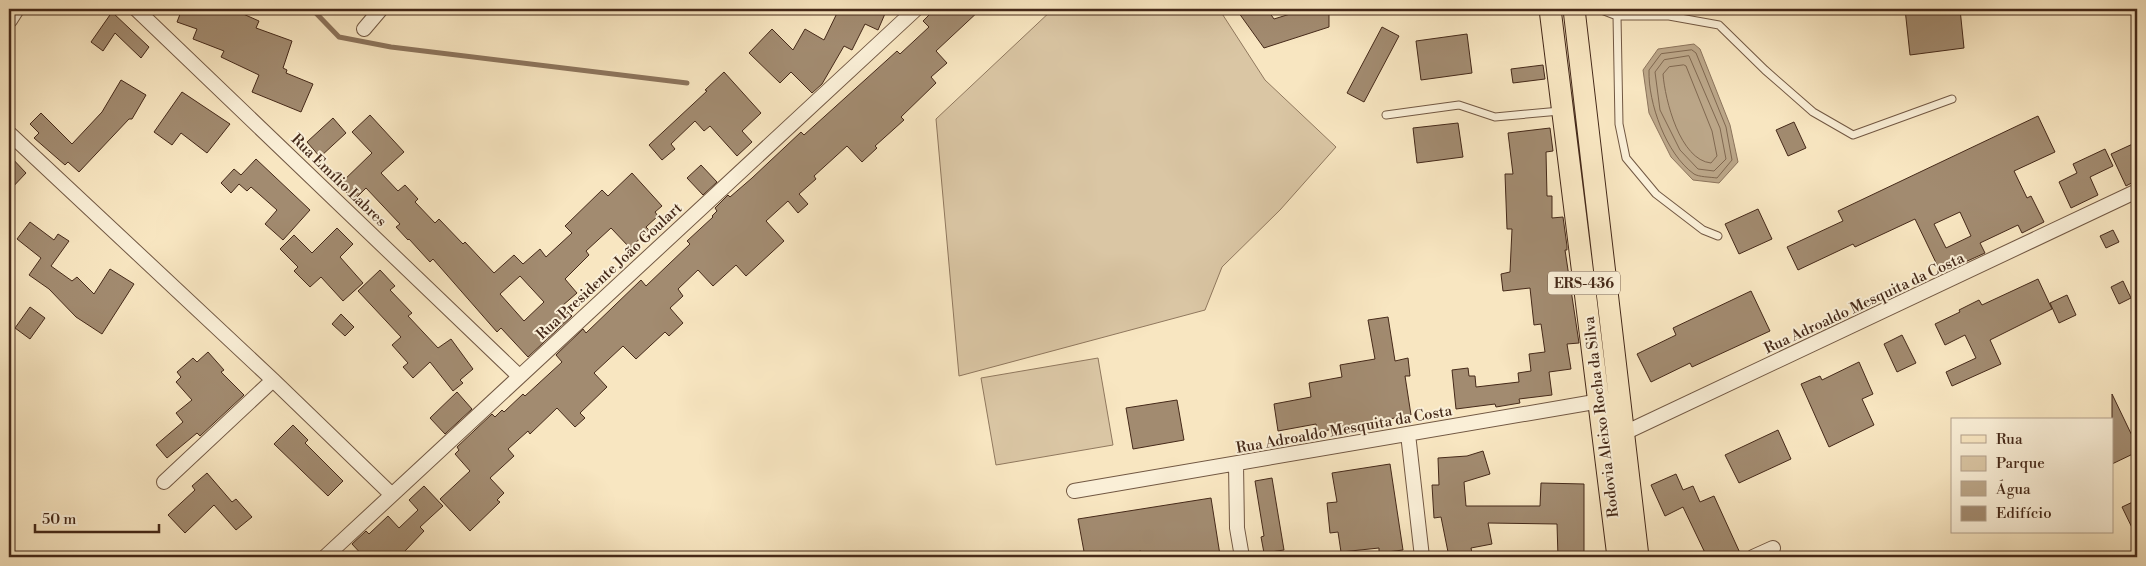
<svg xmlns="http://www.w3.org/2000/svg" width="2146" height="566" font-family="'Libre Bodoni',serif">
<rect width="100%" height="100%" fill="#f8e6c1"/>
<filter id="stains"><feTurbulence type="fractalNoise" baseFrequency=".004" numOctaves="4"/><feColorMatrix values="0 0 0 0 .2 0 0 0 0 .09 0 0 0 0 .02 0 0 0 .5 -.17"/></filter>
<radialGradient id="worn" r=".72"><stop offset=".6" stop-color="#630" stop-opacity="0"/><stop offset="1" stop-color="#630" stop-opacity=".3"/></radialGradient>
<path fill="#dac6a4" stroke="#90785e" d="M1053,9H1219L1265,80L1336,147L1280,210L1222,267L1205,310L959,376L936,119Z
M1098,358L1113,445L996,465L981,378Z"/>
<path fill="#bba688" stroke="#8c745c" d="M1694,44L1700,49L1730,125L1738,162L1719,183L1693,180L1671,157L1649,113L1643,70L1658,49Z"/>
<g fill="none" stroke-linecap="round" stroke-linejoin="round">
<path stroke="#806850" stroke-width="1" d="M1692,50L1696,53L1726,127L1732,160L1717,178C1710,177 1699,177 1694,174C1666,154 1648,103 1649,70L1661,54Z
M1689,56L1720,128L1726,159L1714,171L1698,169L1680,150L1660,110L1655,72L1664,60Z
M1684,65L1686,66L1712,131L1717,156L1711,163C1680,160 1665,100 1663,74L1669,67Z"/>
<path stroke="#8c745c" stroke-width="5" d="M312,9L339,37L391,47L687,83"/>
</g>
<path fill="#a28b70" stroke="#452919" fill-rule="evenodd" d="M182,9H232L259,21L256,28L292,41L283,68L287,70L286,73L313,84L301,112L252,92L259,75L221,57L224,51L193,39L197,29L177,22Z
M839,9H887L878,30L865,24L852,50L844,46L822,84L812,93L791,72L780,83L749,53L772,29L793,50L805,29L824,40Z
M935,9H981L936,51L947,63L931,77L936,83L901,117L904,120L875,146L877,148L862,162L847,146L814,176L816,179L799,194L808,204L798,213L788,201L766,221L784,241L746,276L736,265L713,286L698,270L678,289L683,296L670,308L683,323L669,336L665,332L636,359L623,346L594,373L607,387L580,413L585,418L575,427L557,408L530,434L528,431L508,449L514,456L490,478L504,493L497,500L500,502L470,531L440,499L470,471L455,454L459,450L457,447L492,414L495,417L502,410L504,412L523,394L525,396L562,362L556,355L583,329L586,333L641,280L646,286L690,244L687,241L713,217L712,216L717,211L715,208L728,195L730,197L752,178L801,132L804,135L897,51L900,54L929,27L923,21Z
M1236,9H1267L1274,19L1306,9H1329V27L1264,48Z
M1905,9H1960L1964,48L1910,55Z
M112,12L149,47L141,58L115,33L103,51L91,42Z
M1382,27L1399,36L1364,102L1347,93Z
M1467,34L1472,73L1421,80L1416,41Z
M1543,65L1545,79L1513,83L1511,69Z
M724,72L761,113L742,131L752,142L737,156L710,126L704,131L695,121L671,144L675,149L662,160L649,145L707,91L705,90Z
M121,80L146,95L132,119H129L79,172L68,162L65,165L34,138L39,133L30,124L41,113L72,144L102,112Z
M182,92L230,124L207,153L181,133L172,145L154,132Z
M370,115L404,152L381,173L398,191L405,185L418,199L415,202L435,223L439,219L463,244L465,242L494,273L514,255L523,264L540,249L546,257L572,233L565,226L602,190L608,196L632,173L662,206L655,212L658,216L646,227L649,230L630,248L611,228L586,251L589,255L565,279L577,293L562,306L572,316L528,357L501,328L497,332L433,259L430,262L409,239L408,240L396,227L400,224L366,188L354,200L339,185L372,153L352,132ZM520,276L544,302L524,321L500,294Z
M2038,116L2055,152L2014,171L2027,198L2031,196L2044,222L2022,233L2018,225L1980,243L1985,253L1941,273L1915,219L1855,247L1853,244L1798,270L1787,247L1843,221L1838,211ZM1960,212L1971,236L1946,248L1934,224Z
M333,118L346,133L320,157L307,142Z
M1794,122L1806,148L1788,156L1776,130Z
M1458,123L1463,157L1417,163L1413,128Z
M1550,128L1553,151L1546,152L1547,196H1552V218L1563,217L1567,246V250H1565L1579,343L1567,344L1571,369L1549,372L1552,395L1519,399L1520,403L1496,407L1495,404L1456,409L1452,370L1468,368L1469,376H1475L1476,387L1519,382L1518,373L1531,371L1529,354L1545,352L1541,324L1534,325L1530,288L1503,291L1501,274L1510,272L1512,229H1507L1505,174H1513L1508,133Z
M2137,142V180L2126,186L2111,154Z
M2105,149L2113,166L2090,177L2098,195L2071,208L2059,182L2077,173L2073,164Z
M9,155L26,173L9,191Z
M256,159L310,210L283,240L265,224L277,210L251,187L247,191L239,184L231,193L221,183L234,169L241,175Z
M701,165L717,182L703,195L687,178Z
M1758,209L1772,239L1739,254L1725,224Z
M30,222L54,240L58,234L69,241L51,266L72,281L77,277L94,294L110,269L134,284L102,334L76,317L49,289L29,275L41,258L17,239Z
M337,228L353,244L340,257L363,283L343,301L321,277L310,287L294,271L298,267L280,249L294,235L312,253Z
M2113,230L2119,242L2106,248L2100,236Z
M380,270L395,286L390,290L412,313L408,316L438,348L451,339L473,369L460,380L463,383L453,391L430,362L413,378L403,367L408,363L392,345L401,337L358,291Z
M2038,279L2052,309L1990,340L2001,364L1952,386L1946,372L1976,358L1965,335L1945,345L1935,324L1960,312L1959,310L1979,300L1982,305Z
M2123,281L2131,298L2119,304L2111,287Z
M1751,291L1770,331L1692,367L1690,363L1651,382L1637,354L1676,335L1673,328Z
M2067,295L2076,315L2059,323L2050,303Z
M30,307L45,318L30,339L15,328Z
M341,314L354,327L345,336L332,324Z
M1388,317L1395,361L1408,358L1410,376H1405L1411,415L1318,432L1316,424L1278,431L1274,404L1311,397L1309,383L1342,377L1340,365L1375,359L1368,320Z
M1902,335L1916,363L1897,372L1884,344Z
M208,352L224,370L221,372L244,395L200,436L197,433L167,458L156,445L183,422L176,413L192,400L176,382L181,377L177,372L193,358L197,362Z
M1859,362L1873,394L1862,399L1874,425L1829,447L1801,384L1820,376L1822,380Z
M457,392L472,409L445,434L430,418Z
M2112,394L2137,446V452L2112,464Z
M1177,400L1184,440L1133,449L1126,408Z
M293,425L308,440L305,443L343,481L328,496L274,444Z
M1778,430L1791,459L1739,483L1725,455Z
M1483,451L1490,474L1464,482L1466,506H1540L1541,483L1584,484V557H1558L1557,524L1488,523L1492,544L1471,548L1472,553L1449,557L1441,517L1434,518L1432,485H1439L1438,458L1467,456Z
M1390,464L1403,550L1379,553V548L1341,552L1338,532L1330,533L1327,503L1337,502L1332,473Z
M207,473L232,502L236,499L252,517L236,530L214,505L185,533L168,515L195,490L192,486Z
M1676,474L1683,490L1693,486L1700,502L1714,496L1740,553L1731,557H1707L1683,507L1665,516L1651,485Z
M1272,478L1284,550L1264,553L1261,537L1264,536L1255,481Z
M424,486L443,506L420,527L424,531L405,551L411,557H364L352,544L366,531L369,534L388,516L399,528L418,510L409,500Z
M1211,498L1220,555H1217V557H1142L1141,551L1112,557H1085L1078,519Z
M2137,500V538L2122,507Z"/>
<g fill="none" stroke-linecap="round" stroke-linejoin="round">
<defs>
<path id="service" d="M1599,9L1617,16H1669L1719,25L1765,70L1813,112L1853,135L1952,99
M1617,16L1619,124L1626,158L1656,194L1703,230L1718,236
M1386,115L1459,105L1495,117L1560,111"/>
<path id="minor" d="M136,9L519,376
M364,29L381,9
M9,133L273,380L391,494
M1408,434L1422,557
M1618,436L2137,191
M1236,464L1237,528L1242,557
M164,482L273,380
M1074,491L1606,400
M325,557L916,9
M1753,557L1773,548"/>
<path id="tertiary" d="M9,20L16,9"/>
<path id="primary" d="M1550,9L1618,557
M1574,9L1638,557"/>
</defs>
<use href="#service" stroke="#725843" stroke-width="9"/>
<use href="#minor" stroke="#725843" stroke-width="16"/>
<use href="#tertiary" stroke="#725843" stroke-width="18"/>
<use href="#primary" stroke="#452919" stroke-width="23"/>
<use href="#service" stroke="#faefd7" stroke-width="7"/>
<use href="#minor" stroke="#faefd7" stroke-width="14"/>
<use href="#tertiary" stroke="#faefd7" stroke-width="16"/>
<use href="#primary" stroke="#f8e6c1" stroke-width="21"/>
</g>
<g text-anchor="middle" stroke-width="4" stroke-linejoin="round" paint-order="stroke">
<rect fill="#faefd7" stroke="#7b6452" stroke-width="1" x="1548" y="271.5" width="72" height="23" rx="4"/>
<g font-size="14" font-weight="bold" fill="#452919">
<text x="1584" y="288">ERS-436</text>
</g>
<g font-size="15" fill="#452919" stroke="#faefd7">
<text transform="translate(339 180) rotate(44)" y="5">Rua Emílio Labres</text>
<text transform="translate(609 271) rotate(-43)" y="5">Rua Presidente João Goulart</text>
<text transform="translate(1864 303) rotate(-25)" y="5">Rua Adroaldo Mesquita da Costa</text>
<text transform="translate(1601 417) rotate(-97)" y="5">Rodovia Aleixo Rocha da Silva</text>
<text transform="translate(1344 429) rotate(-10)" y="5">Rua Adroaldo Mesquita da Costa</text>
</g>
</g>
<rect width="2146" height="566" fill="none" stroke="#f8e6c1" stroke-width="30"/>
<rect x="10" y="10" width="2126" height="546" fill="none" stroke="#452919" stroke-width="2.5"/>
<rect x="15" y="15" width="2116" height="536" fill="none" stroke="#452919"/>
<rect x="1951" y="418" width="162" height="115" fill="#faefd7" stroke="#b2a08b"/>
<rect x="1961" y="435" width="25" height="8" fill="#f8e6c1" stroke="#b2a08b"/>
<text x="1996" y="444" font-size="15" fill="#452919">Rua</text>
<rect x="1961" y="456" width="25" height="15" fill="#dac6a4" stroke="#b2a08b"/>
<text x="1996" y="468" font-size="15" fill="#452919">Parque</text>
<rect x="1961" y="481" width="25" height="15" fill="#bba688" stroke="#b2a08b"/>
<text x="1996" y="494" font-size="15" fill="#452919">Água</text>
<rect x="1961" y="506" width="25" height="15" fill="#a28b70" stroke="#b2a08b"/>
<text x="1996" y="518" font-size="15" fill="#452919">Edifício</text>
<path d="M35 524v8h124v-8" fill="none" stroke="#452919" stroke-width="2.5"/>
<text x="42" y="524" font-size="15" fill="#452919" stroke="#faefd7" stroke-width="4" paint-order="stroke">50 m</text>
<rect width="100%" height="100%" filter="url(#stains)"/>
<rect width="100%" height="100%" fill="url(#worn)"/>
</svg>
